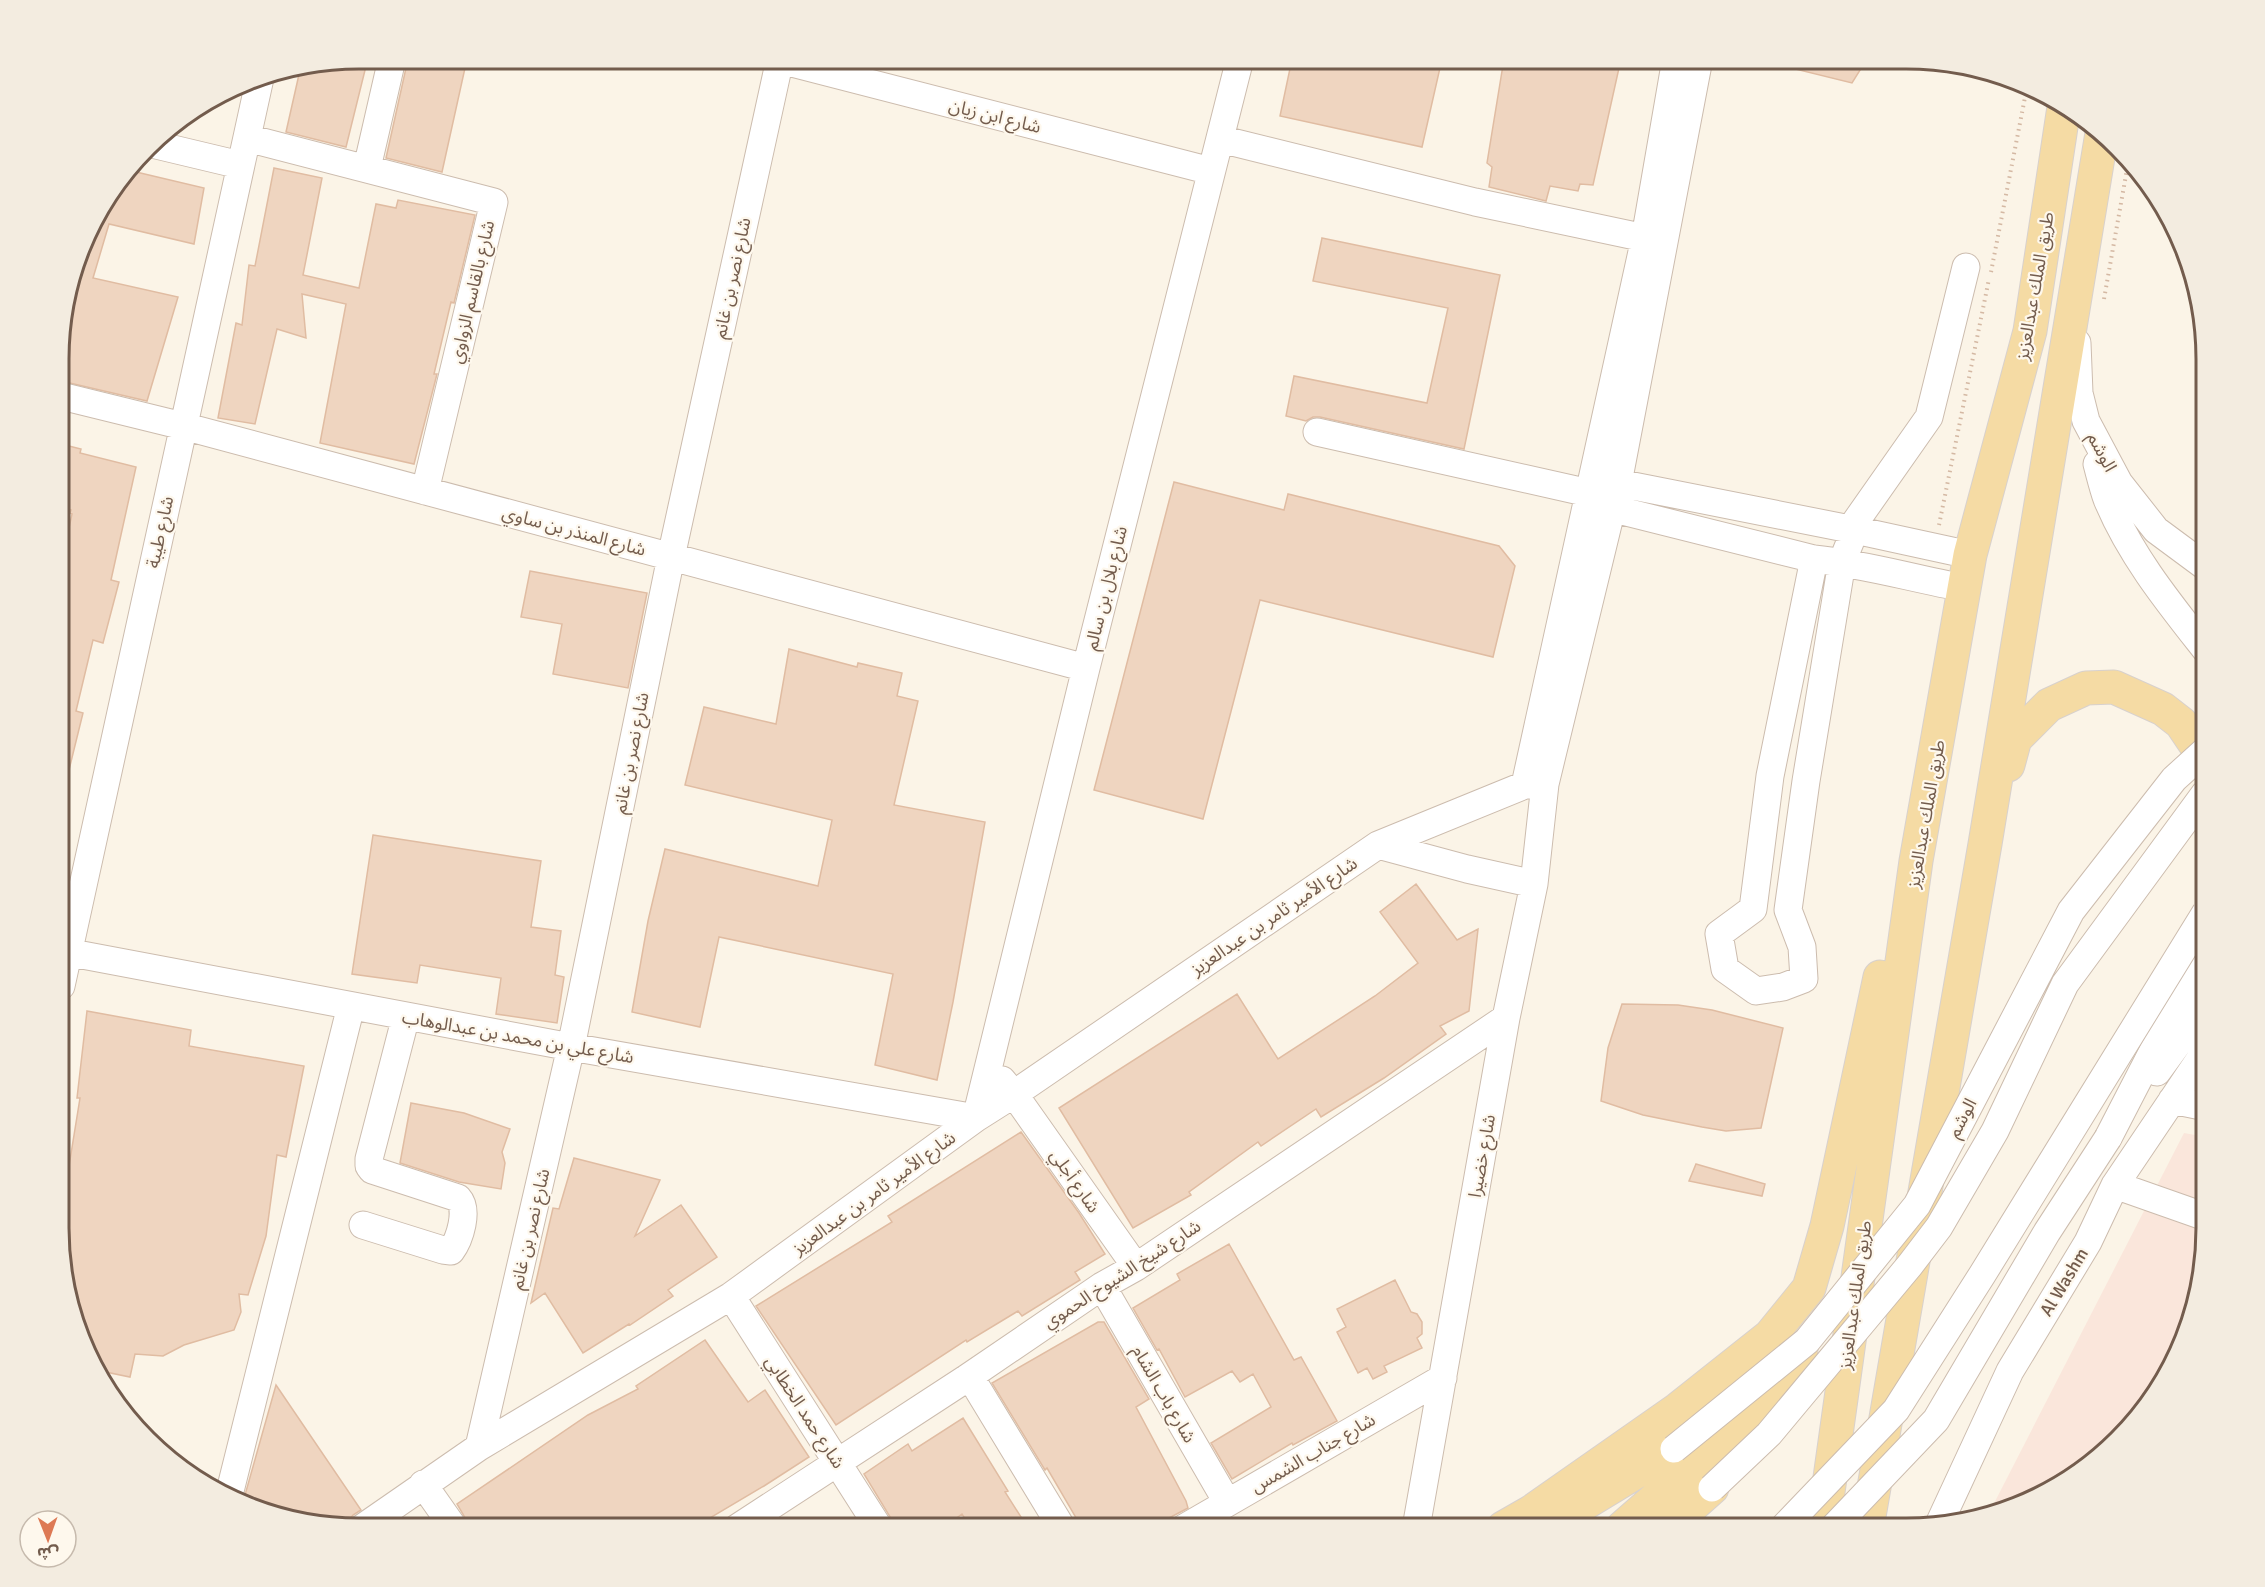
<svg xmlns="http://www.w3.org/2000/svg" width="2265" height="1587" font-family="Signika,'Noto Sans Arabic',sans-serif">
<rect width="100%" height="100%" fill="#fbf4e7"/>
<path fill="#fae6db" d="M2184,1133L2206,1137V1247L2190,1325L2145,1411L2104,1454L2039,1497L1987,1517Z"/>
<path fill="#efd5c0" stroke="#e0bca2" stroke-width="1.5" d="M359,58H368L346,147L286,132L300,70Z
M408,59H467L442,172L386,158Z
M1292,59H1442L1422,147L1280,116Z
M1504,59H1621L1593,185L1580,184L1578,191L1550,186L1546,201L1489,187L1492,167L1487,163Z
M1780,59H1867L1852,83L1779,65Z
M274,168L322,178L303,275L359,288L376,204L396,208L398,200L475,215L454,303L451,302L434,374H437L414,464L320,443L346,304L302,294L306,338L277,329L255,424L218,418L236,323L242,325L249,265L255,266Z
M132,171L204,188L194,244L109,224L93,278L178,297L147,401L61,381V320L90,226Z
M1322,238L1500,275L1464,449L1320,417H1313L1306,421L1286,416L1294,376L1427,403L1448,308L1313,281Z
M61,444L81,449L80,453L136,467L111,580L119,582L103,643L93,640L76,711L83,713L67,778L61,777V565L72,514L70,513L71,510L61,507Z
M1174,482L1284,510L1288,494L1499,546L1515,566L1493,657L1260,600L1203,819L1094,790Z
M530,571L647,593L628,688L553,674L562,624L521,617Z
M789,649L857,667L858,663L902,673L897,696L918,701L894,805L985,822L953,1002L937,1080L875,1065L893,974L719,937L700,1027L632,1012L648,921L665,849L818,886L832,820L685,785L704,707L776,724Z
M373,835L541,861L531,927L561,931L555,975L564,977L557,1023L496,1014L501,978L420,965L417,983L352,974Z
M1416,884L1457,940L1478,929L1469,1011L1440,1026L1446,1034L1384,1078L1321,1117L1316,1109L1261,1146L1258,1142L1189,1192L1191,1195L1133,1228L1059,1108L1237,994L1278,1059L1375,996L1418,963L1380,912Z
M1622,1004L1678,1005L1712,1010L1783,1028L1761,1128L1726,1131L1702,1127L1643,1115L1601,1101L1608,1048Z
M87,1011L191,1030L189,1046L304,1066L286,1157L277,1155L266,1236L248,1295L239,1294L241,1312L234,1330L184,1345L163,1356L135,1354L130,1377L96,1370L61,1267V1228L64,1197L80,1098H77Z
M411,1103L464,1113L510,1129L502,1152L505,1163L501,1189L459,1182L400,1163Z
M1021,1132L1079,1213L1105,1254L1075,1272L1080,1280L1022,1316L1018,1311L967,1342L966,1340L836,1425L756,1306L892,1222L888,1216Z
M574,1158L660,1180L635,1236L681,1205L717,1257L668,1290L673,1296L630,1325L629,1324L583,1353L545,1293L531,1303L553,1208L559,1209Z
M1696,1164L1765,1184L1762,1196L1689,1181Z
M1229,1244L1294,1360L1301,1357L1337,1421L1293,1445L1292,1443L1232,1479L1211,1443L1271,1407L1253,1374L1240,1382L1232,1371L1185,1397L1159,1349L1157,1350L1133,1308L1180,1280L1177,1274Z
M1395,1280L1411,1312L1417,1314L1422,1322V1334L1417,1338L1422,1348L1384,1366L1387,1372L1373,1379L1367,1368L1358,1373L1337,1332L1346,1327L1337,1309Z
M1098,1322H1104L1149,1399L1136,1407L1186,1501L1188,1508L1150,1528H1082L1047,1468L1045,1470L992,1383Z
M705,1340L748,1402L765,1390L809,1457L764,1486L693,1528H471L457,1504L588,1415L638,1389L636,1386Z
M276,1385L361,1510L353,1515L343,1528L262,1512L243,1502Z
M963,1418L1008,1491L1005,1492L1028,1528H971L962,1514L943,1528H895L892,1520L864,1474L908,1444L912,1451Z"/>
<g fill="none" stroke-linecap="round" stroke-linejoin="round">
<defs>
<path id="minor" d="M780,60L1211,171
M247,138L494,202L425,491
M1220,139L1475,202L1645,238
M152,144L240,165
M367,168L392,59
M2077,343L2079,393L2086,421L2119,483L2156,530L2206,567
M61,396L183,426L1086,668
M1317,432L1589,493L1610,508L1814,559C1865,564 1914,579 1965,588
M2097,464C2100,475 2103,488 2107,499C2130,555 2169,603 2206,650
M1602,488L1618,483L1855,530L1970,555
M1814,559L1770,776L1753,909L1719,934L1725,969L1756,991L1783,987L1804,979L1802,947L1788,910L1806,781L1842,562L1855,530L1856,521L1929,417L1966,267
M1525,785L1645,238L1676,59
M1378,845L1467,869L1534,884
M61,951L571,1047L976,1118L1086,668L1240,59
M61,986L260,78
M2157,1072L2206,1005
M1002,1080L1014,1094L1136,1267
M2172,1100L2206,1107
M2108,1138L2186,987L2206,957
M2115,1185L2206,1217
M363,1225L443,1250L451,1251C460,1239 469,1210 458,1198L372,1170L369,1166V1159L406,1016
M1102,1286L1227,1502
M731,1296L879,1528
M967,1378L977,1388L1062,1528
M479,1447L571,1047L671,557L780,59
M423,1484L454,1528
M229,1495L351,1006
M1939,1524L2010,1371L2088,1242L2115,1185L2206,1050
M362,1528L479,1447L731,1296L976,1118L1014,1094L1378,845L1525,785L1545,784
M737,1528L967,1378L1102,1286L1136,1267L1506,1018
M1184,1528L1443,1378
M1416,1528L1506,1018L1534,884L1545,784L1618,483L1699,59"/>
<path id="major" d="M2008,765L2015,739L2049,705L2086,688L2114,687L2163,709L2181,723L2206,760
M1503,1528L1531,1512L1678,1409L1770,1336L1809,1288L1827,1226L1880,977
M1544,1528L1674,1449
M1622,1528L1750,1416L1801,1350
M1667,1528L1712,1488
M1823,1528L1916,861L1970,555L2030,331L2064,107
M1867,1528L1985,844L2102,133"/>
</defs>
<use href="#minor" stroke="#ccbcae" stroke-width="29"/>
<use href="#major" stroke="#d8d1cd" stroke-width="35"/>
<path stroke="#d4b8a3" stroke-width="4" stroke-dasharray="1.5 4.5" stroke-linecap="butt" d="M1991,272L2027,87
M2104,299L2129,158
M1939,525L1989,279"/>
<use href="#minor" stroke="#fff" stroke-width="27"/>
<use href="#major" stroke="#f5dba4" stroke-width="33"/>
<defs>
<path id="minor-bridge" d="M1674,1449L1807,1341L1917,1205L2071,911L2174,779L2206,750
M1712,1488L1769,1434L1910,1265L1939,1227L1995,1131L2065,984L2206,792
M1783,1528L1896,1410L1982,1275L2206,912
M1833,1528L1936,1420L2047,1232L2108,1138"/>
</defs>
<use href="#minor-bridge" stroke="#ccbcae" stroke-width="29" stroke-linecap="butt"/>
<use href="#minor-bridge" stroke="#fff" stroke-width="27"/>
</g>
<g text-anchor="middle" stroke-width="4.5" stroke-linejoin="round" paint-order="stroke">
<g font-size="18" fill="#735c4d" stroke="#fef8ed">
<text transform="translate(995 116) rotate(14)" y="6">شارع ابن زيان</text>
<text transform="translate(732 278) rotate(-78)" y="6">شارع نصر بن غانم</text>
<text transform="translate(2035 286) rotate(-80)" y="6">طريق الملك عبدالعزيز</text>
<text transform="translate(472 292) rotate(-77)" y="6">شارع بالقاسم الزواوي</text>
<text transform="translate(2102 452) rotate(62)" y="6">الوشم</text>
<text transform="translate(574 531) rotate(15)" y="6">شارع المنذر بن ساوي</text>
<text transform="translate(160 532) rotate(-78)" y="6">شارع طيبة</text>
<text transform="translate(1106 588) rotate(-76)" y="6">شارع بلال بن سالم</text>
<text transform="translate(631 753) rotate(-79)" y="6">شارع نصر بن غانم</text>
<text transform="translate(1926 814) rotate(-80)" y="6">طريق الملك عبدالعزيز</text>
<text transform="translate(1274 916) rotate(-34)" y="6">شارع الأمير ثامر بن عبدالعزيز</text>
<text transform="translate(518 1037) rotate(10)" y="6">شارع علي بن محمد بن عبدالوهاب</text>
<text transform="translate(1962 1118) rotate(-62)" y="6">الوشم</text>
<text transform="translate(1482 1156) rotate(-80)" y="6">شارع خضيرا</text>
<text transform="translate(1075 1181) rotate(55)" y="6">شارع أجلي</text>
<text transform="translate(874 1193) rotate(-36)" y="6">شارع الأمير ثامر بن عبدالعزيز</text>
<text transform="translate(530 1229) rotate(-77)" y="6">شارع نصر بن غانم</text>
<text transform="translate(1122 1274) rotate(-33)" y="6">شارع شيخ الشيوخ الحموي</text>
<text transform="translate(2064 1282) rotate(-59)" y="6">Al Washm</text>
<text transform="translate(1855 1295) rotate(-82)" y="6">طريق الملك عبدالعزيز</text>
<text transform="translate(1164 1394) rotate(60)" y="6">شارع باب الشام</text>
<text transform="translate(805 1412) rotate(57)" y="6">شارع حمد الخطابي</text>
<text transform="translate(1313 1453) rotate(-30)" y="6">شارع جناب الشمس</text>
</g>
</g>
<path d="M0 0H2265V1587H0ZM359 69H1906A290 290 0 0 1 2196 359V1228A290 290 0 0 1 1906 1518H359A290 290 0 0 1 69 1228V359A290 290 0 0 1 359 69Z" fill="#f3ece0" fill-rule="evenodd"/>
<path fill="none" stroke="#735c4d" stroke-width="3" d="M359 69H1906A290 290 0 0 1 2196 359V1228A290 290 0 0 1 1906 1518H359A290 290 0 0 1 69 1228V359A290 290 0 0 1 359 69Z"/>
<g transform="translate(48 1539) rotate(179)"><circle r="28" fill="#fef8ed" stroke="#c6baad" stroke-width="1.5"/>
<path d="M0-4.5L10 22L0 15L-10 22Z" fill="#dd7954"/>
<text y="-9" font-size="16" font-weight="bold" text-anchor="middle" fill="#735c4d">ش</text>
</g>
</svg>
